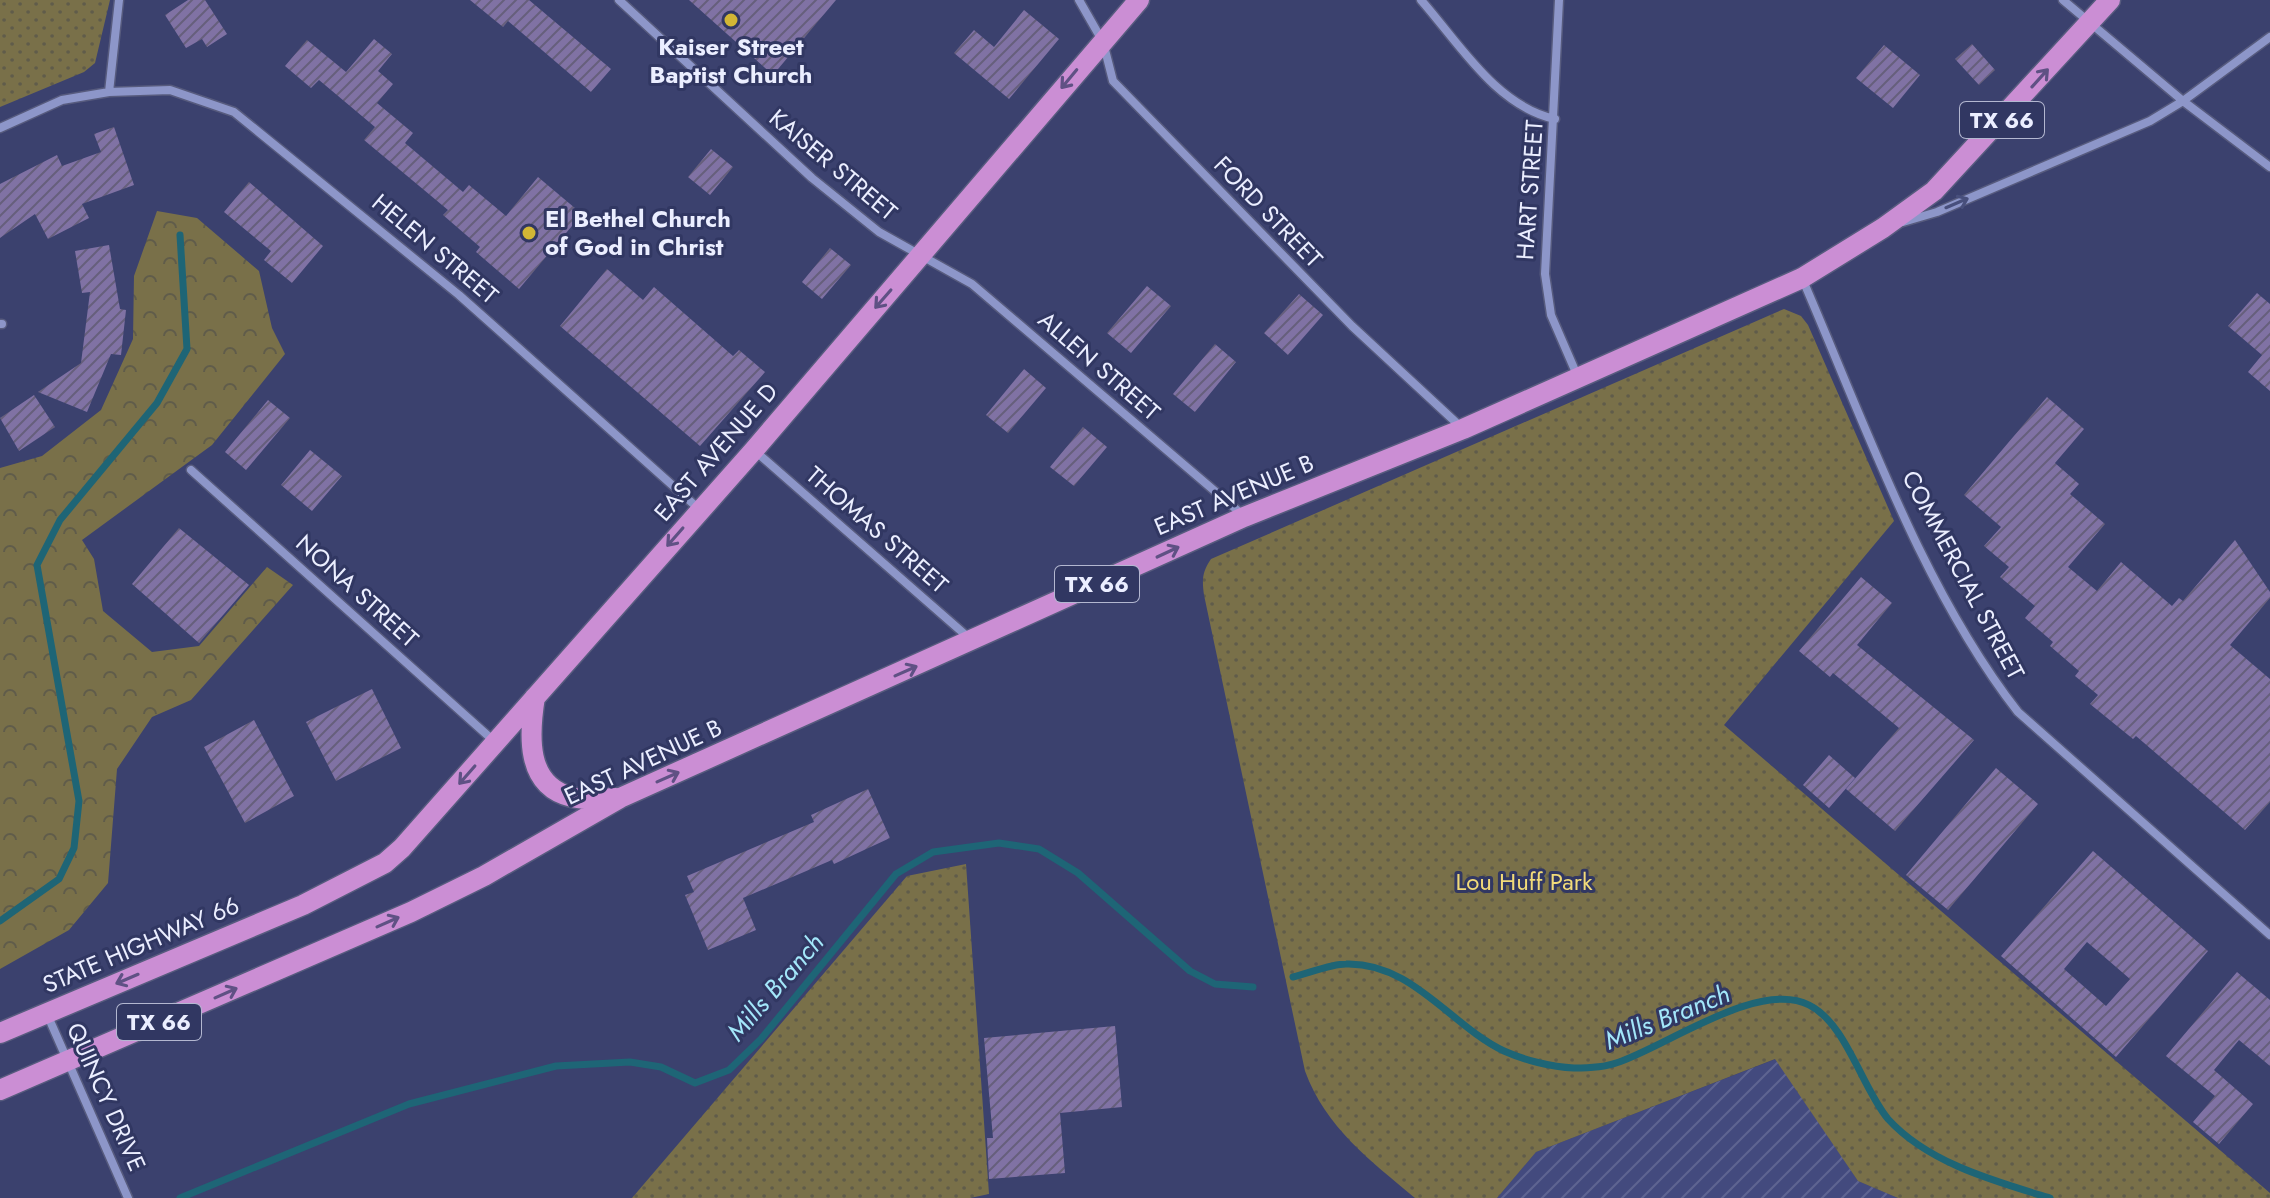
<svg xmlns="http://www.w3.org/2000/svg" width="2270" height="1198" font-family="Jost,sans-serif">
<defs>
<pattern id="industrial-furrows" width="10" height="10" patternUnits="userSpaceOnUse" patternTransform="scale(2)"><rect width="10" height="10" fill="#434a7e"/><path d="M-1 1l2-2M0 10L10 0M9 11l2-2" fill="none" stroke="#5e6491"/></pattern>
<pattern id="forest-crowns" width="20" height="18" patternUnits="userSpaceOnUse" patternTransform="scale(2)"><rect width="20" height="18" fill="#797049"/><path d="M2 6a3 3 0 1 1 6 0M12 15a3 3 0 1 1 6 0" fill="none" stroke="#605c4a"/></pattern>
<pattern id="park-dots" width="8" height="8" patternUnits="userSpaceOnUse" patternTransform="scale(2)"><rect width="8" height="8" fill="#797049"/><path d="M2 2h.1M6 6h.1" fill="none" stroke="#605c4a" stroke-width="1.8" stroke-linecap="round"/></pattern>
<pattern id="building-hatch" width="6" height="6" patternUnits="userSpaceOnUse" patternTransform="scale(2)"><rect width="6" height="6" fill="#8072a4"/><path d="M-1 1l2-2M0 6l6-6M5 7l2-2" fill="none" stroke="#665f7c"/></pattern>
</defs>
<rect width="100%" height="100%" fill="#3b416e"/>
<path fill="url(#industrial-furrows)" d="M1776,1059L1858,1181L1898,1198H1497L1536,1152Z"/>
<path fill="url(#forest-crowns)" d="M157,211L197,218L259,271L272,328L285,354L212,445L82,540L94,559L103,611L152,652L199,646L267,567L293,585L191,700L152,717L117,769L108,883L69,930L0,969V468L42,456L101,410L133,339L134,276Z"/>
<path fill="url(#park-dots)" d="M0,0H110L95,63L84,72L0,107Z
M1784,309L1801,316L1808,325L1894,521L1724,725L2270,1193V1198H1898L1858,1181L1775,1059L1536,1152L1497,1198H1415C1370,1160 1326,1128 1305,1071L1204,595C1202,580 1202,572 1211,559Z
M966,864L989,1194L970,1198H632L907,876Z"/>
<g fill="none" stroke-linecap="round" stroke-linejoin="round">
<path stroke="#1e6576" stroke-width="7" d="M0,921L59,879L74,848L79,801L37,565L60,520L157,403L187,349L180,235
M1293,977C1310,973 1330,964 1346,964C1412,962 1451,1026 1504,1051C1524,1060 1551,1067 1574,1068C1586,1068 1605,1067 1616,1063C1664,1048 1758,979 1809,1005C1846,1023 1862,1088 1888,1119C1928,1163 1994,1181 2050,1198
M180,1198L409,1104L556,1066L630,1062L661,1067L695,1083L729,1070L761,1039L896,874L933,852L999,843L1039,849L1078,873L1190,971L1215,984L1253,987"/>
</g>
<path fill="url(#building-hatch)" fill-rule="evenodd" d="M188,0H205L227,34L207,47L202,39L186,48L165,15Z
M470,0H529L611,69L591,92L508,21L503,27Z
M689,0H836L773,75Z
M1024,10L1059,39L1009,99L954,53L974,30L994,47Z
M374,39L392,54L378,71L393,84L377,103L413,133L405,143L463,192L469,185L506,216L538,177L582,214L519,289L476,252L480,247L443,215L448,210L364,140L375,127L319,80L311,88L285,66L307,40L346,72Z
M1972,44L1995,70L1979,85L1955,59Z
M1884,45L1920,75L1893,108L1856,78Z
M114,127L134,185L82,204L89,218L48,239L35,214L0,238V184L57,155L62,166L101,152L94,134Z
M711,149L733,167L710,195L688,177Z
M249,182L323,246L292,283L264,260L271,251L224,212Z
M109,245L120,309L126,310L121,355L111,354L87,412L38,392L81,363L90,292L82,293L75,251Z
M830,248L851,265L822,299L802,282Z
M607,269L643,300L654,287L733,356L739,350L765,372L700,446L560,326Z
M1147,286L1171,306L1131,353L1107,333Z
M2257,293L2270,304V391L2248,372L2262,355L2228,326Z
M1299,294L1323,315L1288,355L1264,333Z
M1215,344L1236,362L1195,412L1173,394Z
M1024,369L1046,388L1008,433L986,415Z
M34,395L55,427L19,451L0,418Z
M2047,397L2084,429L2055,463L2079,484L2070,494L2105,524L2068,567L2097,591L2121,562L2172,606L2179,598L2183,601L2235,540L2270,592V598L2230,645L2270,679V802L2245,830L2136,736L2133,739L2090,704L2098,695L2075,676L2079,671L2050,646L2053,642L2025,618L2035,606L2000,577L2009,567L1984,546L2001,527L1964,495Z
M268,400L290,418L246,470L225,452Z
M1083,427L1107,447L1074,486L1050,467Z
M310,450L342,476L312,511L281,485Z
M179,528L249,585L199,643L132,584Z
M1861,577L1892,603L1857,645L1974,740L1895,831L1846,789L1899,728L1833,673L1830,677L1799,651Z
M372,689L401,748L336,781L306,722Z
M254,720L294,796L245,823L204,747Z
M1829,755L1855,778L1829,808L1803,785Z
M1996,768L2038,804L1948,910L1906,875Z
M868,789L890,838L834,864L832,860L743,898L756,930L708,950L685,895L694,892L687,876L814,822L811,815Z
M2093,851L2208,951L2116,1057L2001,956ZM2087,942L2130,979L2106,1006L2064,969Z
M2237,972L2270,1000V1066L2239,1040L2214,1070L2253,1104L2219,1144L2193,1122L2215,1096L2166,1056Z
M1115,1026L1122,1107L1060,1113L1065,1173L989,1179L987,1138H993L984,1038Z"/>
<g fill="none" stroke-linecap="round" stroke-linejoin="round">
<defs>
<path id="street" d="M619,0L812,178L879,232L972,284L1244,516
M1079,0L1103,42L1113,81L1352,326L1462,428
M1421,0C1459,43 1496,106 1555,119
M1559,0L1545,274L1551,315L1577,375
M2063,0L2183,101L2270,167
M109,92L119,0
M0,128L62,100L109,92L170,90L234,112L459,295L699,509
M1903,222L1937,212L2150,121L2183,101L2270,37
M1802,278C1864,421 1922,589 2018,712L2270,935
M0,324H2
M754,450L969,638
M191,470L495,742
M47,1014L128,1198"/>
<path id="primary" d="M535,697C529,734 525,786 572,797C585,801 603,798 616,798
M0,1033L303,905L385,863L402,848L754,450L1139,0
M0,1090L411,912L484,876L620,798L1244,517L1463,429L1802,278L1883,228L1934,191L2110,0"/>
</defs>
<use href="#street" stroke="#575b7e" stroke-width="11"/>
<use href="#primary" stroke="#575b7e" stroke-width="23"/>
<use href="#street" stroke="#8d96c9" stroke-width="8"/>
<use href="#primary" stroke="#cb8ed4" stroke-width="20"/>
</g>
<defs><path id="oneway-shaft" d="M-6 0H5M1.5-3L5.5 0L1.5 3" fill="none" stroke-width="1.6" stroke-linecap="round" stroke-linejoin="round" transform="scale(2)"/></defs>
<g stroke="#5f5184">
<use href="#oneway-shaft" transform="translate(2040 78) rotate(-48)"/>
<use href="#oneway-shaft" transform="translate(1069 79) rotate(130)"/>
<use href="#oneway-shaft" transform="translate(883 299) rotate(131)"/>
<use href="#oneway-shaft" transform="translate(675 537) rotate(131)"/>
<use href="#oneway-shaft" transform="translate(1168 552) rotate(-25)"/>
<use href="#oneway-shaft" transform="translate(906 671) rotate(-24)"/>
<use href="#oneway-shaft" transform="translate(467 775) rotate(131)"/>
<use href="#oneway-shaft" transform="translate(668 777) rotate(-24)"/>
<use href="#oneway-shaft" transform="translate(388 922) rotate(-24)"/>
<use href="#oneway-shaft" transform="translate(127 979) rotate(157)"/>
<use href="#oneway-shaft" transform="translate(226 993) rotate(-24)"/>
</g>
<use stroke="#484f7c" href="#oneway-shaft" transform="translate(1957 203) rotate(-23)"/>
<g fill="#d2b635" stroke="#313762" stroke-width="3">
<circle cx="731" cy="20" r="8"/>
<circle cx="529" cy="233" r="8"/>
</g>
<g text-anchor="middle" stroke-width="6" stroke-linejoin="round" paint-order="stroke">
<g fill="#313762" stroke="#b3b7d0" stroke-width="2">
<rect x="1960" y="102" width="84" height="36" rx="6"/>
<rect x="1055" y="566" width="84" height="36" rx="6"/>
<rect x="117" y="1004" width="84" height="36" rx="6"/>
</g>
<g font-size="22" font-weight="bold" fill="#ebeeff">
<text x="2002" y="128">TX 66</text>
<text x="1097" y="592">TX 66</text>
<text x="159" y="1030">TX 66</text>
</g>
<g font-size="24" font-weight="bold" fill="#ebeeff" stroke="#313762">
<text x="731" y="55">Kaiser Street<tspan x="731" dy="28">Baptist Church</tspan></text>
<text x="545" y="227" text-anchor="start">El Bethel Church<tspan x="545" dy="28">of God in Christ</tspan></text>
</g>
<g font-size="24" fill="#ebeeff" stroke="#313762">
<text transform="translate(833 165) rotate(40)" y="8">KAISER STREET</text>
<text transform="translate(1530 190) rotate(-86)" y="8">HART STREET</text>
<text transform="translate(1268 212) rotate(46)" y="8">FORD STREET</text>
<text transform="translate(435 249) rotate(40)" y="8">HELEN STREET</text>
<text transform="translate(1099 366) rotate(41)" y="8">ALLEN STREET</text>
<text transform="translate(716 452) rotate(-49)" y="8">EAST AVENUE D</text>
<text transform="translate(1234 495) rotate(-23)" y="8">EAST AVENUE B</text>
<text transform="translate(877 530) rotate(41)" y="8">THOMAS STREET</text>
<text transform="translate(1963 575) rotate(62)" y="8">COMMERCIAL STREET</text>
<text transform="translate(357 591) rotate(42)" y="8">NONA STREET</text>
<text transform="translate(643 762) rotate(-25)" y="8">EAST AVENUE B</text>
<text transform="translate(141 945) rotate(-23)" y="8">STATE HIGHWAY 66</text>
<text transform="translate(106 1097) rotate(66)" y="8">QUINCY DRIVE</text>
</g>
<g font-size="24" fill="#f2db79" stroke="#313762">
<text x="1524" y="890">Lou Huff Park</text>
</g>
<g font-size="26" font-style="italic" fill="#a3e7fa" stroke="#313762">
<text transform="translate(775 987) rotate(-49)" y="9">Mills Branch</text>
<text transform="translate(1667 1017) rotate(-22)" y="9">Mills Branch</text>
</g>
</g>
</svg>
